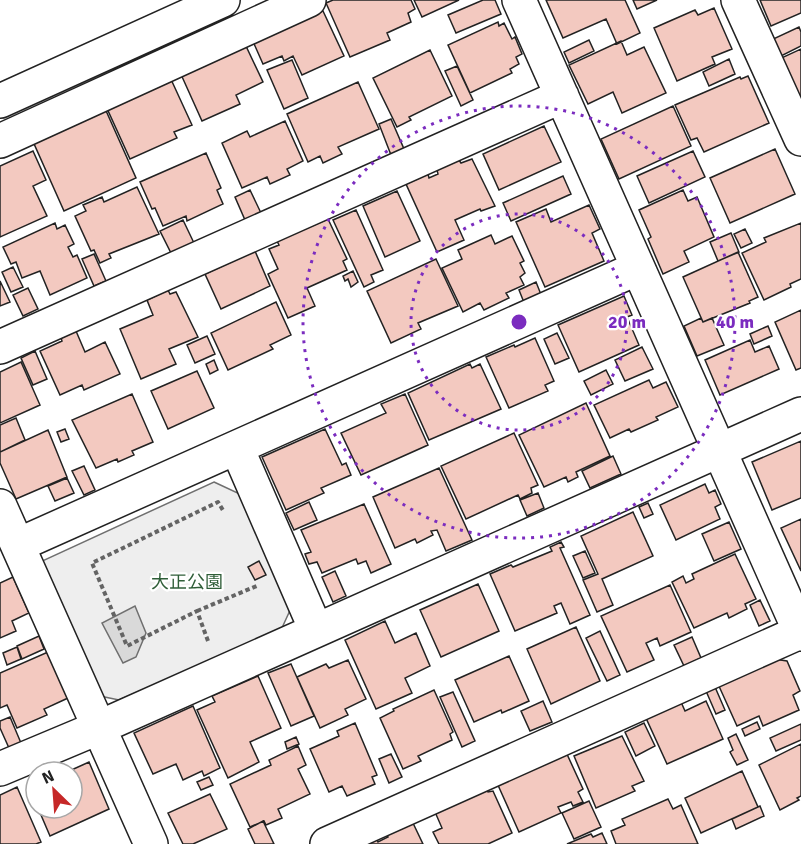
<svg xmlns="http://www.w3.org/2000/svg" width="801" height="844" font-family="Signika,'Noto Sans JP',sans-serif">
<rect width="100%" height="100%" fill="#fff"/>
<path fill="#eee" stroke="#6f6f6f" stroke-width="1.5" d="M214,482L242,495L292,606L281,630L119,700L100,696L40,562Z"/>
<path fill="#d9d9d9" stroke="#6f6f6f" stroke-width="1.5" d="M135,606L146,633L136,657L123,663L102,623Z"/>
<path fill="#f3c9c0" stroke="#222" stroke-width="1.5" d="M333,0H411L415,9L408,13L411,22L387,33L390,40L350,57L326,3Z
M414,0H459L422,17Z
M483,0H495L501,14L456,33L448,15Z
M546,0H625L640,33L617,44L606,19L563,38Z
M633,0H657L637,9Z
M760,0H801V13L771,26Z
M714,8L732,49L712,57L715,64L677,81L654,28L695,10L698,15Z
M323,11L344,56L302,75L293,56L284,61L282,56L263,64L251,37Z
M498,22L499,26L504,23L512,39L515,37L522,54L516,57L519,64L510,69L512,73L470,93L448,45Z
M799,27L801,32V46L779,57L771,40Z
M589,40L594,51L569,63L564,52Z
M621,41L627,55L644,47L666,93L622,113L613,92L588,104L569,65Z
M245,44L263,82L236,95L240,104L202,121L179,70Z
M801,49V100L777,60Z
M430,50L452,96L409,117L411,120L397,127L373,78Z
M729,59L735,74L709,86L703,72Z
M292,60L308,98L284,109L267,70Z
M457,66L473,100L461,106L445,71Z
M169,75L192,125L174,132L177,138L130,159L105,104Z
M748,76L769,123L704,152L697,138L691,140L675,105L740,77L741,79Z
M358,82L379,129L338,147L342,154L323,163L320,156L308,162L287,114Z
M103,104L136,178L64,211L31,137Z
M673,106L691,146L619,179L601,139Z
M391,119L404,149L391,155L379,124Z
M285,121L303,161L287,169L290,175L270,184L267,177L242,188L222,143L247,131L250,137Z
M544,126L561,162L499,190L483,154Z
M775,149L795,194L730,223L710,178Z
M33,151L46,180L33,186L47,216L0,237V166Z
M693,151L705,177L649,203L637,176Z
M206,153L221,188L217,190L223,204L187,221L186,216L163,226L155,208L152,209L140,182Z
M472,159L495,206L481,211L480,209L455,220L464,240L437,252L406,184L428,174L429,178L438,174L437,170L459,160L461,163Z
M563,176L571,194L511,221L503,203Z
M137,187L159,234L109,254L111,258L100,263L94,250L91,251L75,216L86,211L83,205L102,197L104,202Z
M250,190L261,213L245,220L235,197Z
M683,190L688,201L697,197L714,237L684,251L689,262L663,274L648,239L651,237L639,210Z
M397,191L420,241L385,257L363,206Z
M589,205L600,229L592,233L604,261L545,287L516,222L546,209L551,222Z
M356,210L383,270L371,275L374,282L364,287L333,220Z
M328,219L347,259L343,261L347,270L307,288L315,306L288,318L268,274L278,269L269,249L279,245L277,241Z
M183,220L194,243L171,253L160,231Z
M55,223L57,229L65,225L74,244L68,247L73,257L77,255L87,278L50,295L40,271L22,278L16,262L11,264L3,247Z
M801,223V279L790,284L791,287L764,300L742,253L766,242L764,238Z
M745,229L752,243L741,248L734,234Z
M731,233L739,252L718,261L710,242Z
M491,235L495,244L512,236L524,261L520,263L525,273L520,277L524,285L506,293L509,298L484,310L480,303L463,312L442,268L462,259L458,250Z
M255,251L270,286L221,309L205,274Z
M738,252L758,297L749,301L750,303L703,322L683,277Z
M94,254L106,281L94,286L82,259Z
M436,259L458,306L418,323L421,329L391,343L367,291Z
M13,267L23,287L11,292L2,272Z
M353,271L358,282L351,287L348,279L345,281L343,276Z
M0,281L10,302L0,306Z
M536,282L542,297L525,305L519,290Z
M28,288L38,309L23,316L13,295Z
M168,290L170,294L176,292L198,337L169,349L176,364L141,379L120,329L153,315L147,300Z
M624,296L632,315L627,317L639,345L579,372L558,325Z
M276,302L291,335L270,345L273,349L228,370L211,333Z
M801,310V368L796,370L775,322Z
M701,318L703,322L712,318L724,345L697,356L684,326Z
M768,326L772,336L754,344L750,334Z
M76,331L85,352L105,342L120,374L84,390L82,385L60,395L40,351L62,341L61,338Z
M557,333L569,358L555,364L544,339Z
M207,336L215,354L195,363L187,345Z
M535,338L554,381L545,385L548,391L509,408L486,357L514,345L515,347Z
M750,340L755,352L769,346L779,369L720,395L705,360Z
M642,347L653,369L625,381L615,360Z
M35,351L47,379L33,385L21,358Z
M214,360L218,370L210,374L206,364Z
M21,362L40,405L0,423V372Z
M470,364L472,368L480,364L501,409L429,440L408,393Z
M606,370L613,384L591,395L584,381Z
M197,371L214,408L168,429L151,391Z
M649,380L653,388L666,382L678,407L656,417L658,420L631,432L629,429L610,438L594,405Z
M132,394L153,442L132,451L134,455L118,462L117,459L96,468L72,420Z
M405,394L428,445L361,475L341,433L386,413L381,404Z
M586,403L610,456L576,472L578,477L568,482L566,477L544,487L519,435Z
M16,418L25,440L0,452V425Z
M65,429L69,439L61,442L57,432Z
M325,429L342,465L346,463L351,475L321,488L324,493L286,510L262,457Z
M48,430L67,477L16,499L0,463V452Z
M514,433L538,485L531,488L532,493L520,499L518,495L466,519L441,466Z
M801,441V498L772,510L752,462Z
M613,456L621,474L590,488L582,471Z
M84,466L95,490L84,495L72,471Z
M439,468L472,540L446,551L437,530L431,531L433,535L417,543L415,539L395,548L373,497Z
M67,478L74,493L55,501L48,486Z
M705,484L709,493L715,490L721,504L715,507L720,519L676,540L660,505Z
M538,493L544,508L527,516L520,500Z
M309,502L317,520L294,530L286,513Z
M648,503L653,514L644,518L639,507Z
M364,504L391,564L371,573L366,561L358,564L356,559L322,573L317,562L309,564L305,554L311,552L301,530Z
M633,512L653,556L602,579L613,605L597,612L583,580L598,574L581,536Z
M801,519V571L781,528Z
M729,522L741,549L714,561L702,534Z
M561,542L564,547L560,548L590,615L570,624L561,603L554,606L557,613L515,631L490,574L511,565L513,567L552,551L550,547Z
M585,551L595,573L583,578L573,556Z
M735,554L756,599L745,604L747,609L729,618L727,613L694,628L672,582L683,576L686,583L694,579L692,574Z
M259,561L266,575L255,580L248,567Z
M335,571L346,596L333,602L322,577Z
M13,577L29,613L12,621L16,631L0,638V583Z
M478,584L499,631L441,657L420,610Z
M670,585L691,632L660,646L657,638L646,643L654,660L627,672L601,616Z
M760,600L770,621L759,626L750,605Z
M385,621L395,643L416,633L430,666L405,678L412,693L376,709L345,640Z
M576,627L600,681L551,704L527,649Z
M600,631L620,675L607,681L586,638Z
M39,636L44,649L22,659L17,646Z
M692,637L701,658L684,666L674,645Z
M17,647L21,659L7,665L3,653Z
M48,652L68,698L44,709L47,715L17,728L7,705L0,708V673Z
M509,656L529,701L502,713L501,710L474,722L455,680Z
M774,659L787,661L800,691L793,695L799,710L763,726L759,716L737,726L718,684Z
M348,660L366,699L345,709L348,715L320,728L297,677L326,664L329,668Z
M291,664L314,716L291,726L268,673Z
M258,676L281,728L250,742L259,762L228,778L197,710L215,702L212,696Z
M715,687L725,710L716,714L706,691Z
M434,690L453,732L450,734L452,740L418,756L421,761L403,769L380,718L394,711L393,709Z
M453,692L475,741L462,747L440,697Z
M543,701L552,722L530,731L521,711Z
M706,701L723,739L667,764L646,718L681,702L685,711Z
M193,706L220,768L204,776L202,771L183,780L176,764L153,774L134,733Z
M10,717L21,743L9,748L0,728V721Z
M757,722L760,729L745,736L742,729Z
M355,723L377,775L372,777L375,784L347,796L342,786L329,792L310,749L339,736L337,731Z
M644,723L655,746L636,756L625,732Z
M801,724V740L776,751L770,738Z
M736,734L748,760L737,765L730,752L733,750L728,738Z
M622,736L644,781L632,786L635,791L596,808L574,756Z
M296,737L299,744L287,749L285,742Z
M801,744V796L797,798L799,800L780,810L759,765Z
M298,746L306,765L298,769L310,794L278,809L282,818L266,825L264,821L250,827L230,784L271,765L269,760Z
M566,752L583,789L578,792L583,802L573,806L571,802L558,807L561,813L519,832L497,783Z
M391,754L402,777L389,783L379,759Z
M89,762L109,809L50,836L38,808H72V772H67Z
M742,771L758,807L701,833L685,798Z
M209,777L213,785L201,790L197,782Z
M17,787L41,842L36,844H0V795Z
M486,789L488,792L493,791L512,833L488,844H439L433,832L442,828L435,812Z
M210,794L227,829L193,844H183L168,813Z
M668,799L673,809L681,805L698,844H616L611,831L625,825L622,819Z
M589,801L601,827L574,839L562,813Z
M760,806L764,816L736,829L732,819Z
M263,821L274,844H255L248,829Z
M412,821L423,844H359L376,836L378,842L388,837L385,832Z
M602,833L607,844H567L591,834L593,837Z"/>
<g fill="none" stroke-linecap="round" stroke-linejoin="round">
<defs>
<path id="minor" d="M519,0L801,634
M738,0L801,139
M0,101L223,0
M0,141L309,0
M0,347L562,96
M237,448L316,630
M0,506L151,844
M18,545L638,268
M0,769L100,727L801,414
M327,844L800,632"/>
</defs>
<use href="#minor" stroke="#222" stroke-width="36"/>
<path stroke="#646464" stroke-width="4" stroke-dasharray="4.5 3" stroke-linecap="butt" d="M197,611L259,585
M208,641L197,611L127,646L92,563L218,502L224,512"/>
<use href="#minor" stroke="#fff" stroke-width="33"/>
</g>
<g fill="none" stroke="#7b2cbf" stroke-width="3" stroke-dasharray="3 6">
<circle cx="519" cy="322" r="108"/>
<circle cx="519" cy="322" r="216"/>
</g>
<g text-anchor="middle" stroke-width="4.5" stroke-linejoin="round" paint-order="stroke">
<g font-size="18" fill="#2f5e38" stroke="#fff">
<text x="187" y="588">大正公園</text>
</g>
</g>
<circle cx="519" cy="322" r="9" fill="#7b2cbf" stroke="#fff" stroke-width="3"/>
<g font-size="18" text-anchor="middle" font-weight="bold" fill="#7b2cbf" stroke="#fff" stroke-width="4.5" stroke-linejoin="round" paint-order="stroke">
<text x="627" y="328">20 m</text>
<text x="735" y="328">40 m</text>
</g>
<g transform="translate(54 790) rotate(335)"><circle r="28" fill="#ffffff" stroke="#a7a7a7" stroke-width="1.5"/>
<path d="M0-4.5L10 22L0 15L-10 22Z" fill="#c62828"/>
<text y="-9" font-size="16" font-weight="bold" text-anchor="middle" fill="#222222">N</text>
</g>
</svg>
